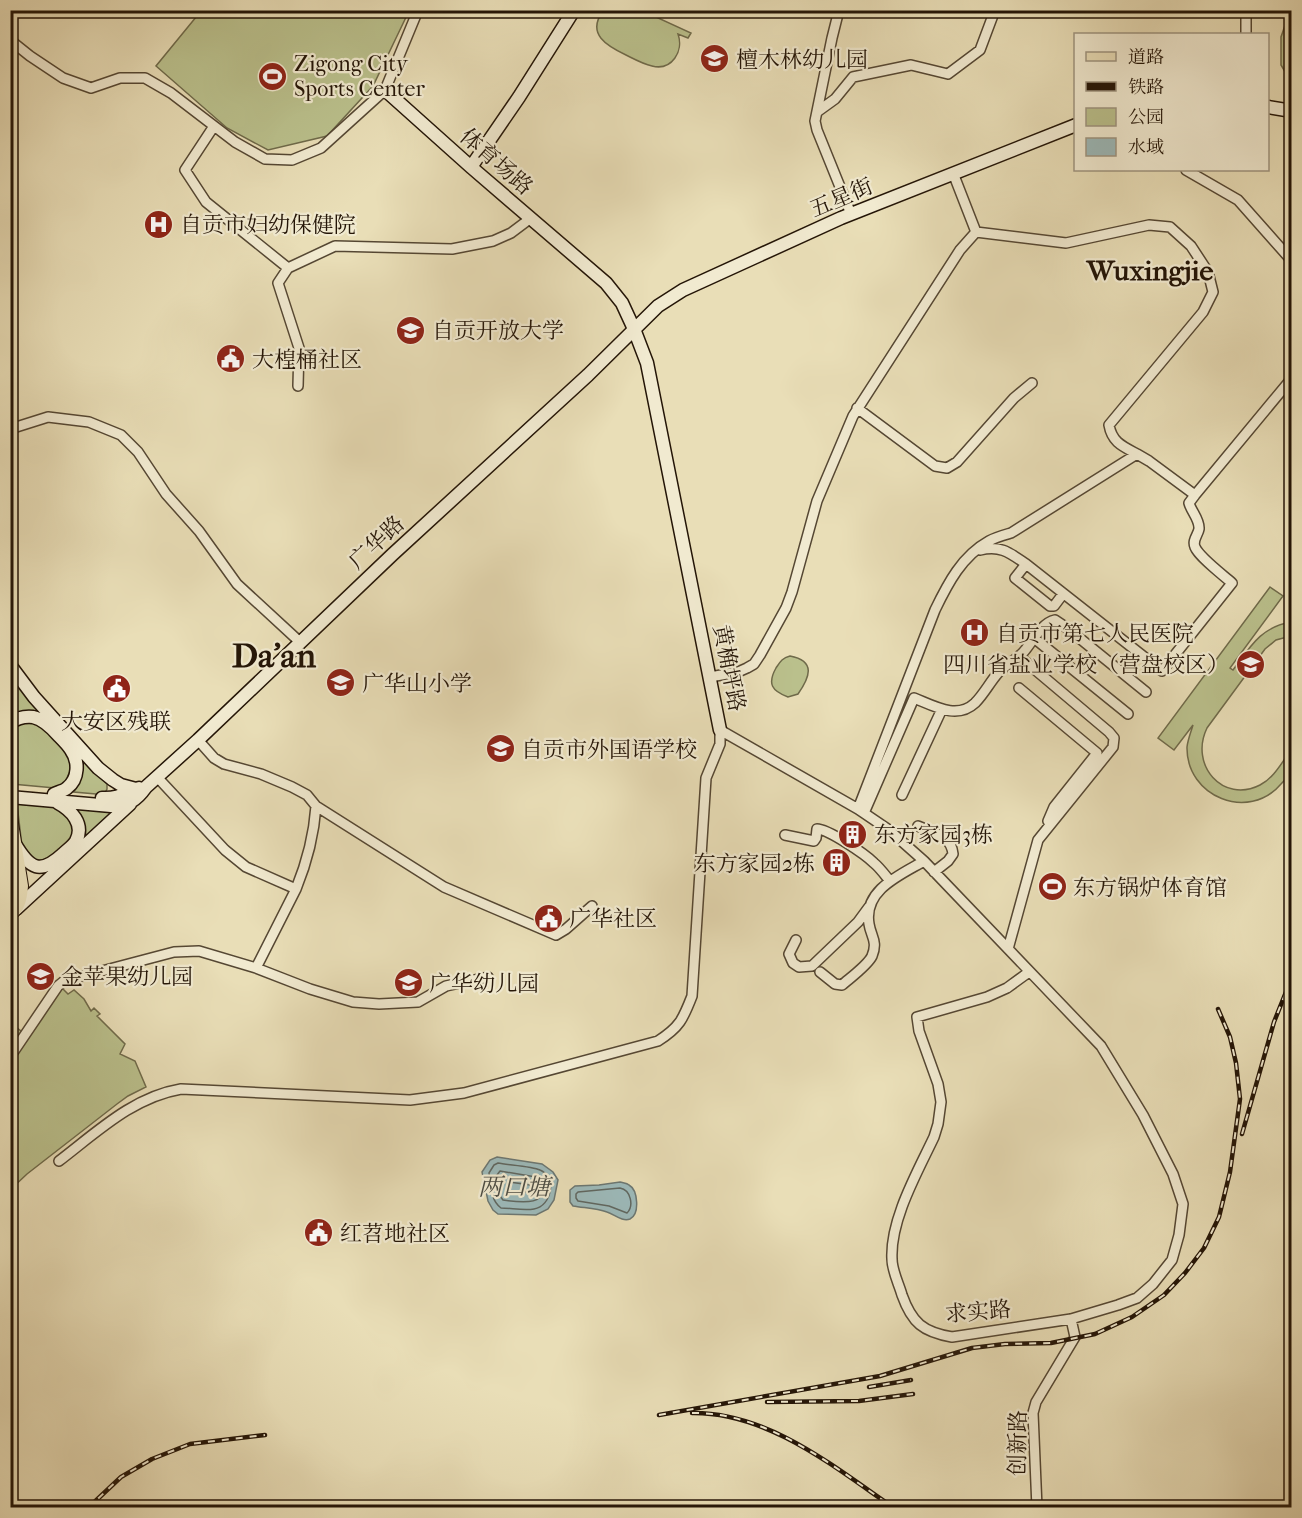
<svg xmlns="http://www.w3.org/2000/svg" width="1302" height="1518" font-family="'IM FELL French Canon','Noto Serif SC',serif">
<rect width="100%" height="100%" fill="#e9deb7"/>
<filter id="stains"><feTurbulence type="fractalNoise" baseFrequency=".00333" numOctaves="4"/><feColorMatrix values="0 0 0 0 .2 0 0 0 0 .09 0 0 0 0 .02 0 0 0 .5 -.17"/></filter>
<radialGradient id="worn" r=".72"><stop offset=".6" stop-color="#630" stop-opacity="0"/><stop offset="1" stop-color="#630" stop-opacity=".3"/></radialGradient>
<path fill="#bac08c" stroke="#6f6a4a" stroke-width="1.5" d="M408,10L409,11L373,86L327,136L268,150L227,128L156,66L201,11Z
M603,11H643L691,33L688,38L678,34C684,51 672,71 652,66C643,64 634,59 626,55C607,46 586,34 603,11Z
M1290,11H1292L1291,82L1281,65V37Z
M1270,587L1283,596L1230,668L1233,670C1250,647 1261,627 1291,622V636L1276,640L1265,649L1207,728C1189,765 1223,804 1260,785C1274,778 1282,762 1291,750C1292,756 1293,763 1292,769C1291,774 1285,780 1281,784C1249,822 1186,797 1187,747C1188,739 1191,732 1193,725L1174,750L1158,738Z
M790,656C816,661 810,677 798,694L788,697C772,691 767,684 776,668C780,662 782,658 790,656Z
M10,672L44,713L11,717Z
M22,722H32L48,731L69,756L71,769L65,782L62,785L55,788L12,784L10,729Z
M82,757L107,784V789L105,793L96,794L74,792L81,779Z
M17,804L54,807L62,810L73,823L75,832L73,837L54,857L42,861L33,859L22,846Z
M75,808L113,811L83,839C85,826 83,818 75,808Z
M62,988L68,994L74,990L84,999L91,1011L94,1008L100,1014L97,1016L125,1044L120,1054L135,1061L146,1087L128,1096L117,1104L27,1174L11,1189V1032L17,1028L25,1034Z"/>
<path fill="#9cb9b9" stroke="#6c7772" stroke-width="1.5" d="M497,1157L542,1164L553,1172L558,1180L554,1200L548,1209L536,1215L498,1214L493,1210L488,1201L482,1172L490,1160Z
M620,1182C623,1183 627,1183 629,1185C638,1190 640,1214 630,1219C622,1222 614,1214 607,1212C596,1208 584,1208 573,1206L570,1202V1190L575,1186L599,1185Z"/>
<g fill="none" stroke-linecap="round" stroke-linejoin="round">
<path stroke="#606760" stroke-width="1.5" d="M498,1163C508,1165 532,1166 540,1170C557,1177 552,1206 534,1209C524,1211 511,1208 501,1208C490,1200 491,1185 489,1173L494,1165Z
M500,1171L536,1177L543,1183C542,1188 542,1194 539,1198C533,1204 510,1201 503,1200L500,1196L497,1175Z
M509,1182L531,1185L533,1187V1190L530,1192L510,1191L508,1185Z
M620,1188C631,1190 634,1206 627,1213L609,1206L578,1201L576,1198V1194L578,1192Z"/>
<defs>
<path id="street" d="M839,10L832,38L815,121L817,130L851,214
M1246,10V34
M10,40L30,56L63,78L91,88L120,78H145L171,93L235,142L265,159L292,160L321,148L385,90L416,15L417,10
M817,112L835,99L853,77L911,65L948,74L980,50L995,10
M214,126L185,170L206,202L288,268
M1186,170L1238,200L1292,261
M953,173L976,232L1066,243L1149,225L1170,227L1191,246L1208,272L1213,292L1203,312L1109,425C1112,442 1122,446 1137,454
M298,386L299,348L278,283L288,268L335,246L452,249L493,241L511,233L531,218
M857,408L935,466L947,468L957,462L1014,398L1032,383
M10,429L48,417L89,422L121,435L138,452L166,494L199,531L237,584L301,643
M980,550C1001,545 1010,553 1026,564L1162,671L1232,583C1223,575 1199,557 1195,547C1192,540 1198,535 1199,529C1200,520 1191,511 1189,503L1195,495
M1026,564L1015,578L1050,606H1054L1063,594
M1034,638L1128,714
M710,677L738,672L747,668L754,664L760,655L786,608L792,592L817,501L853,416L960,250L976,232
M1019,688L1097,753L1054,807L1048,821
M158,778L225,850L246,867L296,889C307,862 314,835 316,806L307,795L292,787L261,774L224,764L214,758L198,740
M902,795L942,709
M316,806L444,887L556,935L566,929L592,906
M858,809L935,610C948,583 962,556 989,541C996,537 1004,535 1011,533L1137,454L1149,461L1195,495L1292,378
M864,813L914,698C934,706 957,720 975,703C984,694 990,682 998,673C1007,663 1018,660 1026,649C1034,639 1042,623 1055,620L1067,628L1146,692
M918,826C934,833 951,835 953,854L948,861L934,872
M785,835L814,841L816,838L817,829C828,829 865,854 874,863C880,868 885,875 890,881
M796,940L789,954L793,963L799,967L812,966L858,922L869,907
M1008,949L1038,840L1113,747L1114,738L1109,732L1020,657
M256,968L310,989L353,1002L379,1004L418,1002L446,986L488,977
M820,972L835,984L842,985C850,978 868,965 872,956C878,941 871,937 869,924C863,890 900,875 924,861
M10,1057L58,986L64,981L174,952L199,951L256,968L296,889
M59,1161C97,1132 133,1097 181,1089L410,1100L464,1093L658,1041C680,1027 683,1019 692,996L706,778L720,744V730L858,809L889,830L924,861L1101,1046L1143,1115L1173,1174L1183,1204L1179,1235L1172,1260L1153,1284L1137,1298L1118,1305L1071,1319L952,1337C923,1332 912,1323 902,1295C899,1284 892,1271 892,1259C890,1220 917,1173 934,1137L938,1124L941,1102L938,1084L919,1031L917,1017L987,997L1007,988L1029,972
M1037,1508L1033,1413L1036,1402L1075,1337L1071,1319"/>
<path id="secondary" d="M385,90L471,167L606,283L622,303L634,329L647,363L720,730
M1268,107L1292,111
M471,167L519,97L574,10
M10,665L34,697L98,768L113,780L121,785L136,789
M10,723C17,718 24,716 33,717C43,719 52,728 59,736C63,740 68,745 71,750C79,761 79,779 67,788C64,791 58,792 54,794
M10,797L111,806C129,805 136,801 146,787L198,740L393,554L588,375L658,306L683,290L841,218L1076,125
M102,798C117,799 126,793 139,788
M15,844C30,869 40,875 63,854C67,850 73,846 76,841C85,824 71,810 58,803
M16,909L130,804"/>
<path id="primary" d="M10,817L21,886C20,897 19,906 10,914
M10,883V890"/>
</defs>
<use href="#street" stroke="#554733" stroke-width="12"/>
<use href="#secondary" stroke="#241507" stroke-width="15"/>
<use href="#primary" stroke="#241507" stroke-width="16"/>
<use href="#street" stroke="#f1ead0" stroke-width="9"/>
<use href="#secondary" stroke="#f1ead0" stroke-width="12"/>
<use href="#primary" stroke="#e9deb7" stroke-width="14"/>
<defs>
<path id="rail" d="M1242,1134L1274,1022L1292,977
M869,1387L911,1380
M767,1402L859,1401L913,1394
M692,1413C768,1412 834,1467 894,1508
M659,1415L880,1376L972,1348L1005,1344L1051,1343L1095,1334L1132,1317L1164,1295L1185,1273L1204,1248L1219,1217L1230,1172L1240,1099L1236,1063L1230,1037L1218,1009
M88,1508L121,1477L152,1459L190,1444L265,1435"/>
</defs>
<use href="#rail" stroke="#241507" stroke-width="4.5"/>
<use href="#rail" stroke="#f1ead0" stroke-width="2" stroke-dasharray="7" stroke-linecap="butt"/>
</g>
<defs>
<symbol id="school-disc" viewBox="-11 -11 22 22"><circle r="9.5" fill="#8f2418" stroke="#f1ead0"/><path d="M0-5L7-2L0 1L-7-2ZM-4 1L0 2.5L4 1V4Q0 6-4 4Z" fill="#fff"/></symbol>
<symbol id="stadium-disc" viewBox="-11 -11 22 22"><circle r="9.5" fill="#8f2418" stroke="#f1ead0"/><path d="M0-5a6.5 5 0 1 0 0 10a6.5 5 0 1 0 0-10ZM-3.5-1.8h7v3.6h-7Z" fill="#fff"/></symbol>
<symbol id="hospital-disc" viewBox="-11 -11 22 22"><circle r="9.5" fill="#8f2418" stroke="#f1ead0"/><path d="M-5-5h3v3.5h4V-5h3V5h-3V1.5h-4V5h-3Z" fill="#fff"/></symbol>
<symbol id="university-disc" viewBox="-11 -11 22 22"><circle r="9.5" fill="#8f2418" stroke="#f1ead0"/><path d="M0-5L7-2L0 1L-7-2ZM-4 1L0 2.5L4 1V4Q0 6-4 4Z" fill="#fff"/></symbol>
<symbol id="civic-disc" viewBox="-11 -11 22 22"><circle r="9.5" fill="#8f2418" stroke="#f1ead0"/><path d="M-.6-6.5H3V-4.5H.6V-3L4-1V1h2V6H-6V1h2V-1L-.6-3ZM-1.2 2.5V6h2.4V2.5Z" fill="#fff"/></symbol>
<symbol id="building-disc" viewBox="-11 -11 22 22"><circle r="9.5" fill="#8f2418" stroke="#f1ead0"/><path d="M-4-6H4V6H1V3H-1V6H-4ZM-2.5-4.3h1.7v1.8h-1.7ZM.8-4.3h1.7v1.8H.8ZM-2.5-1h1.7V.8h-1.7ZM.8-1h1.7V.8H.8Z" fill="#fff"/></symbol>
</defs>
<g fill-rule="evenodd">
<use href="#school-disc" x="698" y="42" width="33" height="33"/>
<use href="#stadium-disc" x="256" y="60" width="33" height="33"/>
<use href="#hospital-disc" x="142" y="208" width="33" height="33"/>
<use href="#university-disc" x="394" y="314" width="33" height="33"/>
<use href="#civic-disc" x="214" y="342" width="33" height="33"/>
<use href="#hospital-disc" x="958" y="616" width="33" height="33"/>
<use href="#university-disc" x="1234" y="648" width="33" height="33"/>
<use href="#school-disc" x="324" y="666" width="33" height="33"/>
<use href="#civic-disc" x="100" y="672" width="33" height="33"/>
<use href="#school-disc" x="484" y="732" width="33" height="33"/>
<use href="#building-disc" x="836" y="818" width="33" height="33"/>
<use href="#building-disc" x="820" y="846" width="33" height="33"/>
<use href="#stadium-disc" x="1036" y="870" width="33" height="33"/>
<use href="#civic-disc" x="532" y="902" width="33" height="33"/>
<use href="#school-disc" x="24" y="960" width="33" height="33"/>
<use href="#school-disc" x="392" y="966" width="33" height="33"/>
<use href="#civic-disc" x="302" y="1216" width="33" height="33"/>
</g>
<g text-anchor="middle" stroke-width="4.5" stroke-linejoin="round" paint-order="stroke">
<g font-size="22" fill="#241507" stroke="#f1ead0" text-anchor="start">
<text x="736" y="67">檀木林幼儿园</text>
<text x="294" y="71">Zigong City<tspan x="294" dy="25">Sports Center</tspan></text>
<text x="180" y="232">自贡市妇幼保健院</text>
<text x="432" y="338">自贡开放大学</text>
<text x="252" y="367">大楻桶社区</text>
<text x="996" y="641">自贡市第七人民医院</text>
<text x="1229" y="672" text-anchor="end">四川省盐业学校（营盘校区）</text>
<text x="362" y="691">广华山小学</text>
<text x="116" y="729" text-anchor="middle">大安区残联</text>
<text x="521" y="757">自贡市外国语学校</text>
<text x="874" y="842">东方家园3栋</text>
<text x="815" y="871" text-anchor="end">东方家园2栋</text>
<text x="1073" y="895">东方锅炉体育馆</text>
<text x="569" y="926">广华社区</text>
<text x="61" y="984">金苹果幼儿园</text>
<text x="429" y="991">广华幼儿园</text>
<text x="340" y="1241">红苕地社区</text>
</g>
<g font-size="22" fill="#241507" stroke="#f1ead0">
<text transform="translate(497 161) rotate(41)" y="8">体育场路</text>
<text transform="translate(841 197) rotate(-23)" y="8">五星街</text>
<text transform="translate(376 542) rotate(-43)" y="8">广华路</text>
<text transform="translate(730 668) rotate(79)" y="8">黄桷坪路</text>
<text transform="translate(978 1311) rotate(-5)" y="8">求实路</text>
<text transform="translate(1017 1443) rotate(-89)" y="8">创新路</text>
</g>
<g font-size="24" font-style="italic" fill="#4e4e45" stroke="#f1ead0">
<text x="514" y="1195">两口塘</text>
</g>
<g font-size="28" font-weight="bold" fill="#241507" stroke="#f1ead0">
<text x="1150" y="280">Wuxingjie</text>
</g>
<g font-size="34" font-weight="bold" fill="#241507" stroke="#f1ead0">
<text x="274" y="667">Da'an</text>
</g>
</g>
<rect width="1302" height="1518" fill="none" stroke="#e9deb7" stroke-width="36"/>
<rect x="12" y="12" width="1278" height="1494" fill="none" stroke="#241507" stroke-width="3"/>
<rect x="18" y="18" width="1266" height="1482" fill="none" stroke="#241507" stroke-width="1.5"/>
<rect x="1074" y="33" width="195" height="138" fill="#f1ead0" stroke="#9f9580" stroke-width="1.5"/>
<rect x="1086" y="52" width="30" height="9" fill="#e9deb7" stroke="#9f9580" stroke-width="1.5"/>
<text x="1128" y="63" font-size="18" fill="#241507">道路</text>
<rect x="1086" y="82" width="30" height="9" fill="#241507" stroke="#9f9580" stroke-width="1.5"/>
<text x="1128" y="93" font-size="18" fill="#241507">铁路</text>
<rect x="1086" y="108" width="30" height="18" fill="#bac08c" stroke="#9f9580" stroke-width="1.5"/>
<text x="1128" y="123" font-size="18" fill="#241507">公园</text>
<rect x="1086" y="138" width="30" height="18" fill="#9cb9b9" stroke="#9f9580" stroke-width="1.5"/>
<text x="1128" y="153" font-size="18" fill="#241507">水域</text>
<rect width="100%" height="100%" filter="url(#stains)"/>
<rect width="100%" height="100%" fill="url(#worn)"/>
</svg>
